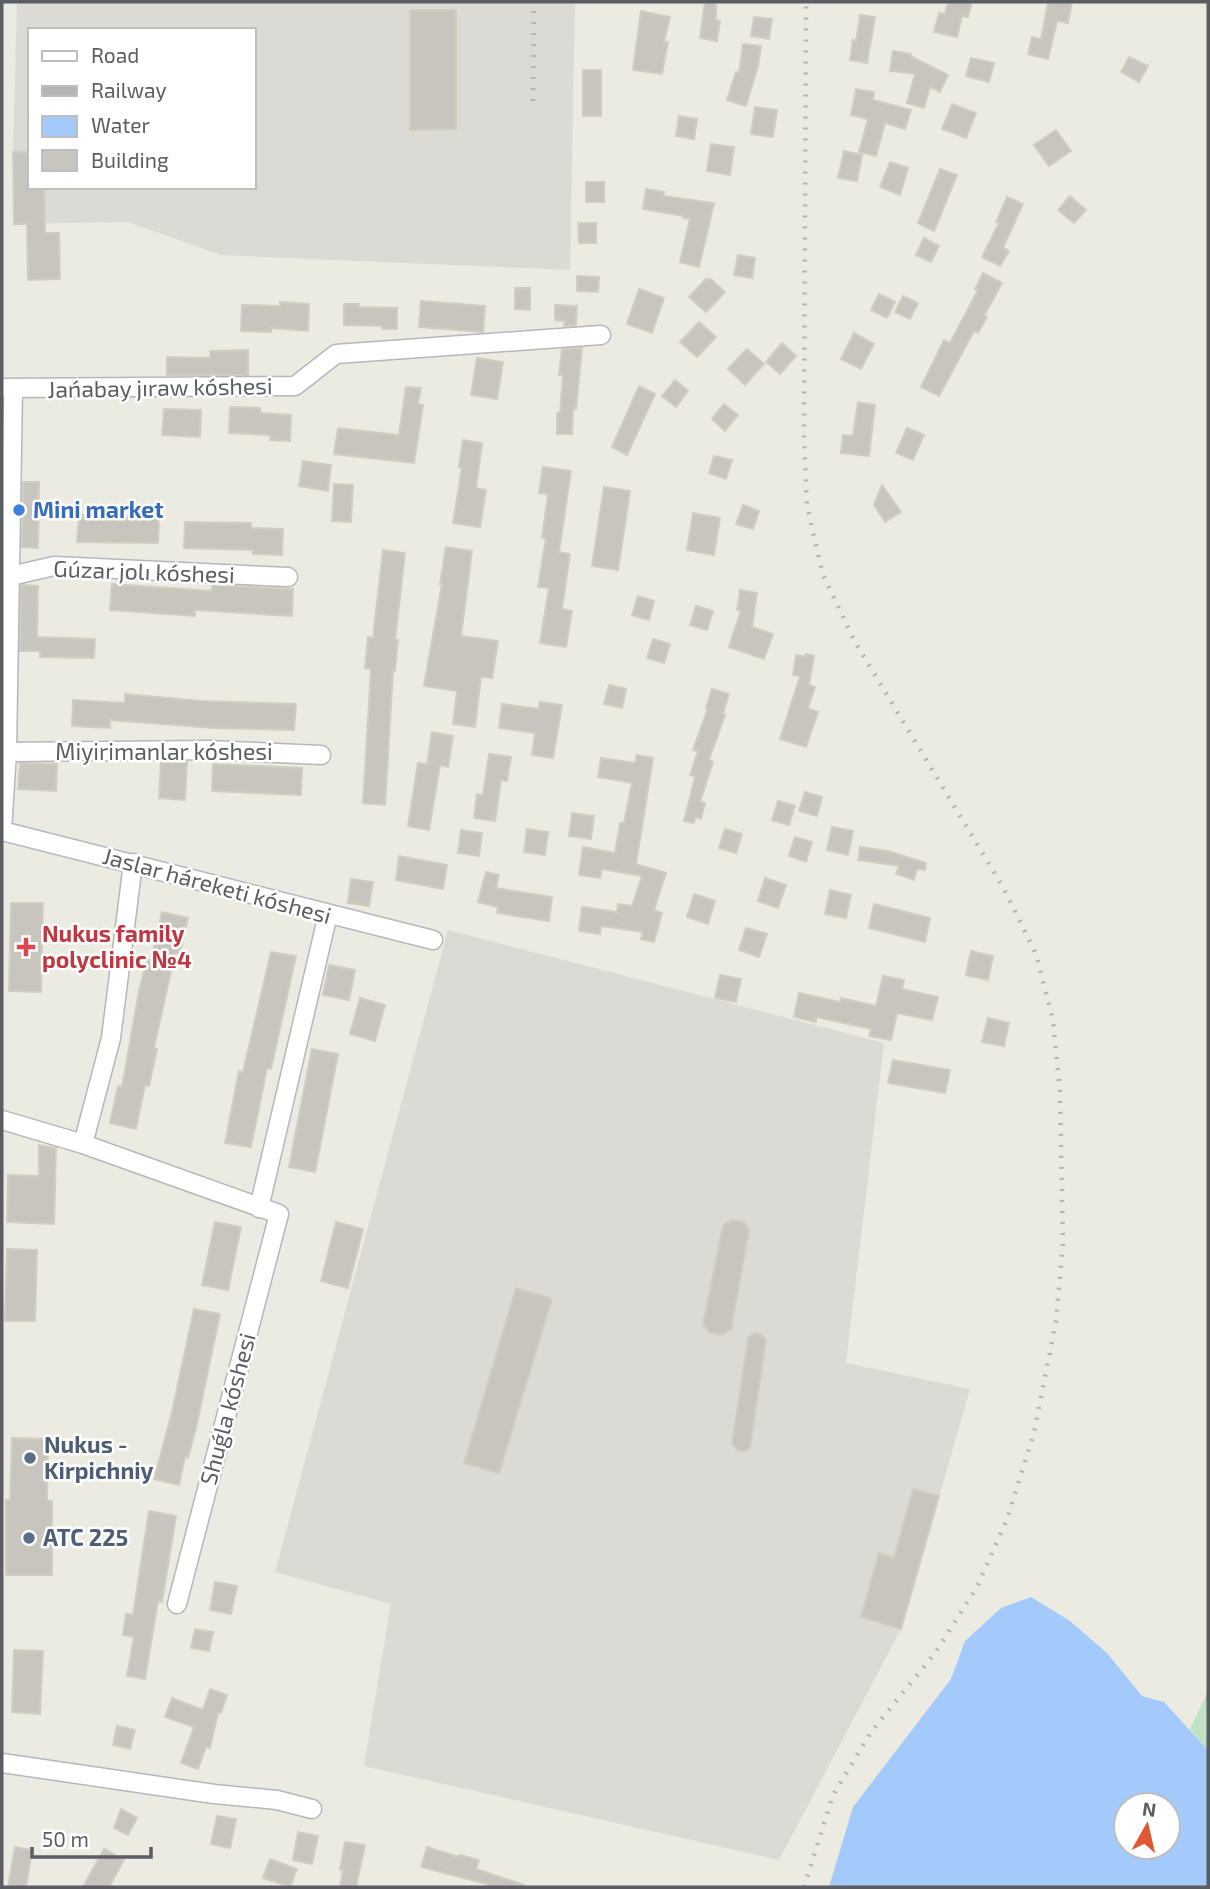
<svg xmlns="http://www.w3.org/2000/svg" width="1210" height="1889" font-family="'Exo 2',sans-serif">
<rect width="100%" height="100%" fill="#ecebe2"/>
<path fill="#dbdad4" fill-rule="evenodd" d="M17,2H575L570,270L221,255L128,222L14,224L13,152ZM30,30H254V187H30Z
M448,930L884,1043L846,1363L970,1389L901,1629L779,1860L364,1766L391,1604L275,1572Z"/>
<path fill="#bfe3c3" d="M1208,1691V1750L1190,1729Z"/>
<path fill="#a3cafb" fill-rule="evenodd" d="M1031,1597L1070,1621L1107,1653L1142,1696L1164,1702L1208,1750V1887H829L853,1807L951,1679L965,1641L1001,1608ZM1126,1805H1168V1847H1126Z"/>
<path fill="#c8c5bf" stroke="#d1cec0" stroke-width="2" d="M705,2H716V20L720,21L717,41L700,38Z
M948,2H972L968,17L962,16L957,37L934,32L939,13L945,14Z
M1048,2H1072L1068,23L1057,21L1048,59L1028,54L1032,37L1041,39Z
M410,10H456V129L410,130Z
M641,11L670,17L664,42H668L662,74L633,70Z
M860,15L875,17L867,63L850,60L853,40L856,41Z
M754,17L772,19L769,39L751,36Z
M743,44L761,46L758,66L746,106L727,100L736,72L739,73Z
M893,51L911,54L910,56L948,75L940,92L930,87L924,108L907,103L915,74L890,71Z
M1129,57L1148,66L1139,82L1121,72Z
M971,58L994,63L989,82L966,76Z
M583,70H601V116H583Z
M856,89L874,92L873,100L911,110L905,129L885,123L876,156L859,152L868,119L851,115Z
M952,104L976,113L966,138L942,129Z
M755,107L777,110L773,137L751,134Z
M679,116L697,119L694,139L676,136Z
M1056,130L1071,151L1049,166L1034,145Z
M711,144L734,147L730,175L707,171Z
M844,151L862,155L857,181L838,178Z
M13,152H30V187H44L45,233H59L60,279L28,280L27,224H14Z
M890,162L908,168L900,195L880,187Z
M940,169L957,175L934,231L918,223Z
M586,182H604V202H586Z
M646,189L664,192L663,196L714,203L699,267L680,262L690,219L683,218L684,216L643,209Z
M1070,196L1086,210L1074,223L1058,210Z
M1007,197L1023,204L1003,248L1009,251L1000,266L982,257L999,223L996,222Z
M578,223H596V243H579Z
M924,238L939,246L931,262L916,255Z
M738,255L755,258L752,278L734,275Z
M983,273L1002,283L984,316L987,317L978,333L974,331L939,396L921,387L944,340L950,343L978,290L975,289Z
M577,276L599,277L598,292L577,291Z
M706,279H711L725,292L706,312L689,297Z
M515,288H530V310L515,309Z
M639,289L664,298L652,333L627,324Z
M879,294L895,302L887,318L871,310Z
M903,296L918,303L910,319L895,312Z
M421,301L485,306L483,332L419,327Z
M280,302L309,304L308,331L271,328V332L241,331L242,305L280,306Z
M344,304H359V307L397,308V329H382V326L344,325Z
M555,305L577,306L576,325L564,326L565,321L555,320Z
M699,322L716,337L697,357L680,342Z
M854,333L874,344L861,369L841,359Z
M782,343L796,356L780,374L766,362Z
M582,348L576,409L573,408L572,434H557V413H560L563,375H559L562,349Z
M747,349L764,364L745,385L728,369Z
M248,350V375H167V357L210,358V351Z
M477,358L503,362L497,399L471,395Z
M675,380L688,391L676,407L662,396Z
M639,386L655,394L627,455L612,447Z
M406,387L421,388L418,404L423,405L414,463L334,454L338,428L399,435Z
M858,402L875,405L869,456L841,453L843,435L853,436Z
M724,404L738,415L725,431L712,419Z
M230,407L260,408V413L291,415L290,441L270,440L271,435L229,433Z
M164,409L201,410L200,437L162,435Z
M907,428L924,435L913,460L896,453Z
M463,440L482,443L476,488L486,490L480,527L453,523L462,467H459Z
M714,456L732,460L726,479L709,473Z
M303,461L331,465L328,491L299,486Z
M543,467L571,471L559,552L570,554L562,609L572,611L566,647L540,643L549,588L538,587L546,538H542L548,494L539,493Z
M23,482H39L38,548L22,547Z
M334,484L353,485L351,522L332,521Z
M882,485L901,512L885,522L874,505Z
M604,487L630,491L618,570L592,566Z
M743,505L759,511L753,529L736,524Z
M693,513L720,518L714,555L687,550Z
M79,515L159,517L158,543L77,542Z
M185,522L251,523V528L283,529L282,555L253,554V550L184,548Z
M446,547L472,551L461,636L498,641L492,678L481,677L475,727L453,724L457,691L424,686L442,584H440Z
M383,550L405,553L395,640H398L395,671H393L385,805L363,803L371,669L365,668L368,637L373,638Z
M112,584L212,591V585L293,589L292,616L195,610V616L110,610Z
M21,585L38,586L37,637L95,639L94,658L40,657V651H20Z
M740,590L757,593L752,627L773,634L764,659L729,647L741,610H737Z
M638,596L654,601L649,620L632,615Z
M696,606L713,611L707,630L690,625Z
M653,639L670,644L664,663L647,658Z
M806,654L814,656L809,685L815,687L808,708L818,712L806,747L780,739L800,676L793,675L796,655L806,657Z
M609,685L626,689L622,708L604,704Z
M712,689L729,694L723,714L725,715L709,760L713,762L700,802L705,803L701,819L695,817L694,823L684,821L695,777L690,775L698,751L693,750L708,708H706Z
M125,694L201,701L296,704L294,730L213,728L110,720V728L72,726L73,700L125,703Z
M540,702L562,705L553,758L532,755L535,733L499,728L502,704L539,709Z
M432,732L453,736L448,767L440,765L429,830L408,826L418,763L427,764Z
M489,754L511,757L507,781L501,780L495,821L474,818L477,794L483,795Z
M637,755L653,758L636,864L666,873L654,910L662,913L654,942L641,939L643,932L601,926L600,934L579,931L582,907L617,912L618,904L632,906L642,876L602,869L600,878L579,875L583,847L615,853L620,823H624L632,783L598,777L601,758L635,763Z
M161,762H187L185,800L159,798Z
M20,763L57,764L56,791L18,789Z
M213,764L302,768L301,795L212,791Z
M805,792L822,797L817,816L799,811Z
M778,801L795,806L789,825L772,820Z
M572,813L594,816L591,839L569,836Z
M832,827L853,831L848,855L827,850Z
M527,829L548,832L545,855L524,852Z
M725,829L742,834L736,853L719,848Z
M461,830L482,833L479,856L458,853Z
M795,837L812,842L806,862L789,856Z
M860,847L888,851L926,863L925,870L917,869L914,880L896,874L899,866L858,860Z
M399,856L447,865L443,889L396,880Z
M486,872L499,875L496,888L552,897L549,921L497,913L498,907L478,902Z
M765,878L786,885L778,908L758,901Z
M351,879L373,882L369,906L348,903Z
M830,890L851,895L846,918L825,914Z
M694,894L715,901L708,924L687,917Z
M11,903H43L41,992L9,991Z
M874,904L930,918L925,942L869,928Z
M162,912L188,918L180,954L175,953L154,1048L157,1049L149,1086L145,1085L136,1129L110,1123L118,1086L122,1087L139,991L147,960H151Z
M746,928L767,934L759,957L739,950Z
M971,951L993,956L988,980L966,975Z
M271,952L296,956L271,1069L267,1068L251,1147L225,1143L239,1071L243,1072Z
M329,965L355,970L349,1000L323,995Z
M720,975L741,979L736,1002L715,998Z
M883,976L904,980L902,989L938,997L932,1020L897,1013L891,1040L869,1036L871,1029L816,1017V1022L794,1017L799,993L840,1002L841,998L876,1006Z
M360,998L385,1005L375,1041L350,1034Z
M988,1018L1009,1023L1004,1046L982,1042Z
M312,1049L338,1054L315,1172L289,1167Z
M893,1060L950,1070L945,1093L888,1083Z
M39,1145L56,1148L54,1224L7,1222L8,1175L39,1176Z
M732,1220L744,1222L749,1230L731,1329L722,1335L710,1333L703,1324L723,1225Z
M215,1222L241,1227L228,1290L202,1285Z
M336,1222L363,1229L348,1288L321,1281Z
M7,1249L37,1250L35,1321H5Z
M516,1288L552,1299L499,1473L464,1463Z
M194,1309L220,1314L196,1428L188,1458L185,1457L179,1485L154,1479L172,1412Z
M754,1333L761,1334L766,1340L750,1448L743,1452L737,1450L732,1444L748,1338Z
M12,1438L48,1439L47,1501H52V1575H6V1500H10Z
M913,1489L939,1496L901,1629L861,1617L879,1553L894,1558Z
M149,1511L176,1516L162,1602L158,1601L145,1679L127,1676L134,1637L123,1635L126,1614L133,1615Z
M215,1582L237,1586L231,1614L210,1610Z
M195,1629L213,1632L209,1651L191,1648Z
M14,1650L43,1651L40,1714L12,1712Z
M210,1689L227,1695L221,1713L218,1712L210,1748L206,1747L198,1769L181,1763L194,1727L165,1717L172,1698L203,1710Z
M117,1726L135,1730L130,1749L113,1745Z
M121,1809L137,1818L128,1835L114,1828Z
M217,1816L236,1819L230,1848L211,1844Z
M298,1832L318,1836L312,1864L293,1860Z
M345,1842L365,1845L356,1887H340L343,1870H340Z
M15,1847L32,1850L26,1887H8Z
M427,1847L459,1857L460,1855L479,1860L476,1869L524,1885V1887H486L487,1884L421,1867Z
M104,1849L124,1860L109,1887H83Z
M270,1859L297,1869L290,1887L263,1878Z"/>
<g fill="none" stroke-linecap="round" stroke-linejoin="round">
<defs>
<path id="street" d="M2,388L295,386L336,354L601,335
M2,578L54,566L288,577
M7,752L208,750L321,755
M2,831L433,940
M2,831L7,752L13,388
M2,1120L83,1144L279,1214L177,1604
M83,1144L111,1038L133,863
M259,1208L328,914
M2,1763L214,1794L277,1800L312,1809"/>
</defs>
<use href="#street" stroke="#b4b7bc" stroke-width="21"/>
<use href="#street" stroke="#fff" stroke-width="18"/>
<path stroke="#b3b4b4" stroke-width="4.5" stroke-dasharray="2 9" stroke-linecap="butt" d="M533,101L534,2
M804,1887L833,1795L871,1732L935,1653L977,1587L1007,1519L1034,1433L1056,1321L1063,1243L1060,1092L1053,1020L1036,954L1003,887L855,642L823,575L807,506L804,436L806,2"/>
</g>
<circle fill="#3f7fe0" stroke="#fff" stroke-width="2.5" cx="19" cy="510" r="7"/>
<path fill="#e0444e" stroke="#fff" stroke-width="2.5" d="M22.5 936.5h7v7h7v7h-7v7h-7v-7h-7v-7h7z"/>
<g fill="#5c6f8a" stroke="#fff" stroke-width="2.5">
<circle cx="30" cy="1458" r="7"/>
<circle cx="29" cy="1538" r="7"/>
</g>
<g text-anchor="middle" stroke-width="5" stroke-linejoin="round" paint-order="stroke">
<g font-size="23" fill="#5a5d62" stroke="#fff">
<text transform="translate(160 388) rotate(-1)" y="8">Jańabay jıraw kóshesi</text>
<text transform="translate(144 572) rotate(2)" y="8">Gúzar jolı kóshesi</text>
<text x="164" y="760">Miyirimanlar kóshesi</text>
<text transform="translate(217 886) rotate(15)" y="8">Jaslar háreketi kóshesi</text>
<text transform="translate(228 1409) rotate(-75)" y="8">Shuǵla kóshesi</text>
</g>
<g font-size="23" font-weight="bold" fill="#366cbe" stroke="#fff" text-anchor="start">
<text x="33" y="518">Mini market</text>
</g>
<g font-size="23" font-weight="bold" fill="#be3a42" stroke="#fff" text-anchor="start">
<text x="42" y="942">Nukus family<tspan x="42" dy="26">polyclinic №4</tspan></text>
</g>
<g font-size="23" font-weight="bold" fill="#4e5e75" stroke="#fff" text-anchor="start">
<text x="44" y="1453">Nukus -<tspan x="44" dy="26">Kirpichniy</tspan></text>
<text x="43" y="1546">АТС 225</text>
</g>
</g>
<rect width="1210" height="1889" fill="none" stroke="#5a5d62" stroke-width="7"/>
<rect x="28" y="28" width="228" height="161" fill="#ffffff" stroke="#bdbec0" stroke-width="2"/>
<rect x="42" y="51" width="35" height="10" fill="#ffffff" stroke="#bdbec0" stroke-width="2"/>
<text x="91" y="63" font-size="21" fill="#5a5d62">Road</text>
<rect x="42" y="86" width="35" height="10" fill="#b3b4b4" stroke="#bdbec0" stroke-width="2"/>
<text x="91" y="98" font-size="21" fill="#5a5d62">Railway</text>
<rect x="42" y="116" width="35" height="21" fill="#a3cafb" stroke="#bdbec0" stroke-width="2"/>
<text x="91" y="133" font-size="21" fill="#5a5d62">Water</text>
<rect x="42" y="150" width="35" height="21" fill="#c8c5bf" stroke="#bdbec0" stroke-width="2"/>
<text x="91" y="168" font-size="21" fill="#5a5d62">Building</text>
<g transform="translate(1147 1826) rotate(8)"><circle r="33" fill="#ffffff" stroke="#bdbec0" stroke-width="2"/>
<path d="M0-5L12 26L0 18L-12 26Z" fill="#e15633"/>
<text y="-10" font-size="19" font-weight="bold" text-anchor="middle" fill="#5a5d62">N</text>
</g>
<path d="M32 1847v10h119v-10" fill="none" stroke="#5a5d62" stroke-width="3.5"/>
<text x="42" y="1847" font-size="21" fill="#5a5d62" stroke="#ffffff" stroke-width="5" paint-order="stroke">50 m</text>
</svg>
